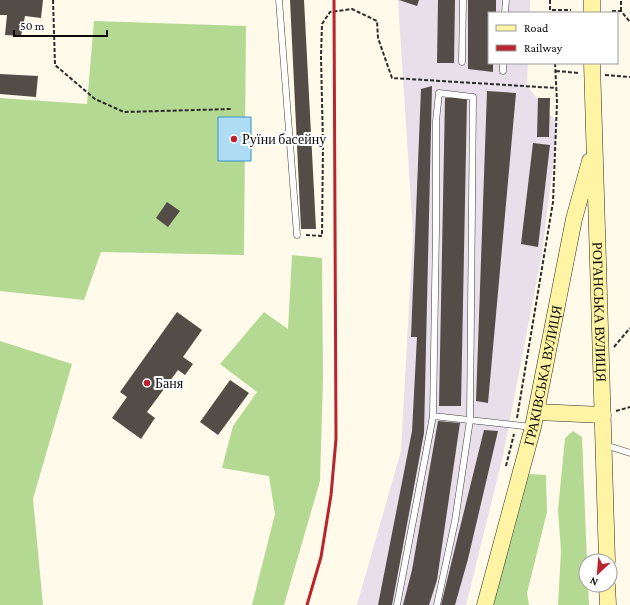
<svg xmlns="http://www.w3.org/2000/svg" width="630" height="605" font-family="'Crimson Pro',serif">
<rect width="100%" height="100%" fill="#fffae9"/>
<path fill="#e9dfea" d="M398,0H530V13H489V63H528L527,86L558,124L542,253L503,456L466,605H357L401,451L413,234Z"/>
<path fill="#b4d993" d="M94,21L246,26L244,255L101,252L84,300L0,291V98L87,104Z
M292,255L322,258L323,378L320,481L284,605H252L275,514L269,476L222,468L233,426L257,392L220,364L264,312L288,329Z
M0,341L72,364L33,499L43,605H0Z
M573,431L582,437L587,561L586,585H588L589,605H558L561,551L558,510L565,438Z
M529,474L546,475L547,512L527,593L529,605H493Z"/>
<path fill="#aedcf5" stroke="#3693cc" d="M218,117H251V161H218Z"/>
<path fill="#534c47" d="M0,0H43L41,18L25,16L21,36L5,35L7,15H0Z
M290,0H304L316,229H301Z
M399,0H419L417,6Z
M438,0H455L454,63H437Z
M468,0H496V13H489V63H493V72L468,69Z
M0,74L38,76L36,97L0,94Z
M432,86L424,433L392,605H378L412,431L417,337H411L421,89Z
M487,91L516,93L488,403L476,401Z
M445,98H467L461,406H439Z
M538,98H550L549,137H537Z
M533,143L550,145L538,247L521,244Z
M167,202L180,211L168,227L156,218Z
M177,312L202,330L183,357L193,364L185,375L178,370L147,412L155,418L141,439L112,418L127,397L120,392Z
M230,380L249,393L218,435L200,422Z
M438,421L460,423L437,580L429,605H403L412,570Z
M484,430L498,431L468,559L455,605H441Z"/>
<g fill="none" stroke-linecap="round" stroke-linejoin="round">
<defs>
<path id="lane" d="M279,0L297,235
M505,13L506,0
M462,62L463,0
M503,71V63
M433,416L532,427
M605,445L630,453
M397,605L433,416L436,230V121L439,93L473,97L470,420L455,521L437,605"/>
<g id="secondary">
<path d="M592,0V13"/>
<path id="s1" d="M592,63L607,561"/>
<path d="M537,412L603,415"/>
<path d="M607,585L608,605"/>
<path id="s2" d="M485,605L533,427L574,219L590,161"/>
</g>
</defs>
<use href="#lane" stroke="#3e3e3e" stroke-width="7"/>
<use href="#secondary" stroke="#2d2d2d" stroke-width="17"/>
<path stroke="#2d2d2d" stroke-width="2" stroke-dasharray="4 2" stroke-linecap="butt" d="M53,0L55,65L95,99L124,112L231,109
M550,0V10H571
M612,11H621L630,22
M621,11V0
M556,71L579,73
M605,75L630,77
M306,235L322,236L323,146L321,56L322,24L330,12L352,9L377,21L378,38L392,78L556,88
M614,347L630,328
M616,411L630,407
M517,418L553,202L557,102L555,63
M506,466L514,434"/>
<use href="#lane" stroke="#fff" stroke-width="6"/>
<use href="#secondary" stroke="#fff3a4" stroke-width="16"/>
<path stroke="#b9252e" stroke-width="3" d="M307,605L321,557L331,495L336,439L334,0"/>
</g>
<g fill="#b9252e" stroke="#fff" stroke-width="1.5">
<circle cx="234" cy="139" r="4"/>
<circle cx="147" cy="383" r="4"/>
</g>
<g text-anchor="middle" stroke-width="4" stroke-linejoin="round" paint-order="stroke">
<g font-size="14" fill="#0b0b0b" stroke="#fff" text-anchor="start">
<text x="242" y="144">Руїни басейну</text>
<text x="155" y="388">Баня</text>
</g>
<g font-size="14" fill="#0b0b0b" stroke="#fff">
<text dy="5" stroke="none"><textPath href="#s1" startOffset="249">РОГАНСЬКА ВУЛИЦЯ</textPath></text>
<text dy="5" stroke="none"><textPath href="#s2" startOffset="237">ГРАКІВСЬКА ВУЛИЦЯ</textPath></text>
</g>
</g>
<rect x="488" y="12" width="130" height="52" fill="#ffffff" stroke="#9d9d9d"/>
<rect x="496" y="25" width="20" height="6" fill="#fff3a4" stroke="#9d9d9d"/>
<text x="524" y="32" font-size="12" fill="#0b0b0b">Road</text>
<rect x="496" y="45" width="20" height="6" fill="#b9252e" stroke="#9d9d9d"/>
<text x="524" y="52" font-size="12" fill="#0b0b0b">Railway</text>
<g transform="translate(598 573) rotate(206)"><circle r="19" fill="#ffffff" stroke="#9d9d9d"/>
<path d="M0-3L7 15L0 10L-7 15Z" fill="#b9252e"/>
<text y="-6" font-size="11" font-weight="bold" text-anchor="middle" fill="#0b0b0b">N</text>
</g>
<path d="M14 30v6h93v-6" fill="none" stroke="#0b0b0b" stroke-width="2"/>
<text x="20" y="30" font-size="12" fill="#0b0b0b" stroke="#ffffff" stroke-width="3" paint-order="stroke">50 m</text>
</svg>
